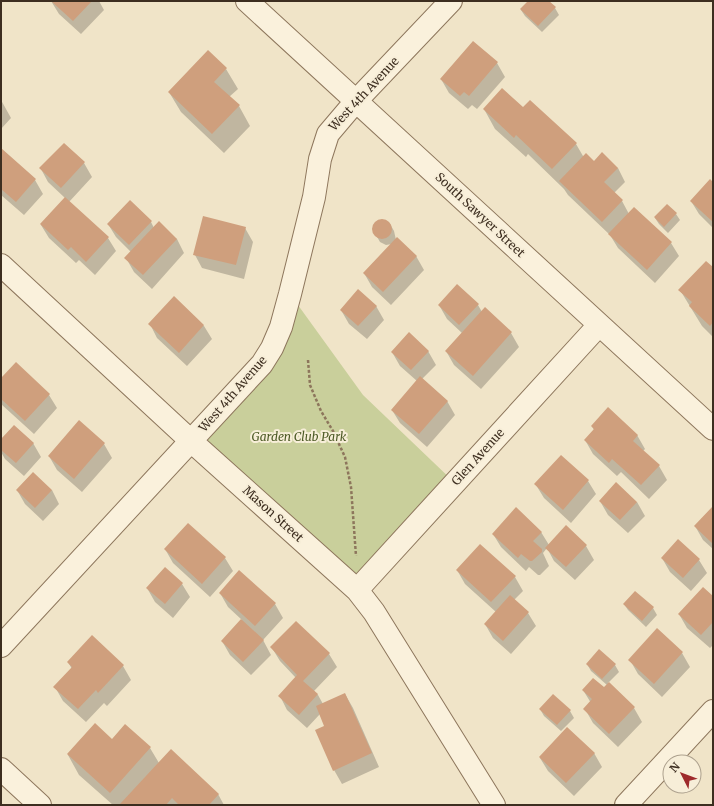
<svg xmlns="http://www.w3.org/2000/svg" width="714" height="806" font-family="Merriweather,serif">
<rect width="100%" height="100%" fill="#f0e4c8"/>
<path fill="#c9cf9b" d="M290,294L363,395L455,483L357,590L191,442L251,377Z"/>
<path fill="#0003" d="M51,1H99L104,10L81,34L59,14Z
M529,1H547L555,8L559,15L542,32L525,16L521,10Z
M473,42L497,63L505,77L477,109L472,105L468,109L449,93L441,79Z
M226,69L238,89L229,97L239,106L250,126L224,153L181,112L169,92Z
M1,100L11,118L1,129Z
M530,101L576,144L583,156L594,162L618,168L625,182L614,193L622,201L629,214L671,243L679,256L655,283L618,248L610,235L568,195L564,189L528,154L526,157L495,129L484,109L523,108Z
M64,144L84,163L92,177L69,202L108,238L116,251L95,275L79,260L76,263L49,238L41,225L65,198L48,182L41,169Z
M1,149L35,180L43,194L24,215L1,195Z
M713,183V228L699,214L691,201Z
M676,214L680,220L668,233L659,224L655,218Z
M385,220L390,224L394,231L396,240L416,256L424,270L391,305L372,287L364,273L392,244L386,245L380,242L376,235L373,228L375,224L378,221Z
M151,222L154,228L177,239L184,253L152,289L134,272L126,258L131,252L116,237L108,224Z
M245,228L253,242L244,279L202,268L195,255Z
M713,268V337L702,326L680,290Z
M174,298L204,326L212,339L187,366L157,338L150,324Z
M439,305H478L482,312L485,309L511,333L519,347L481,389L454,365L446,351L462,333L447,319Z
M376,306L384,320L367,339L349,324L341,310Z
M428,351L436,365L422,379L447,401L455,415L427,447L400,423L392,410L417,381L400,366L392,352Z
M1,379L49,395L57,408L34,434L1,404Z
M79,422L104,444L112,458L82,492L57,470L49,456Z
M592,426L637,435L645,449L643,451L659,466L667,480L649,499L621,472L617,476L593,454L585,440L594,430Z
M1,440L33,443L41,457L24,476L5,459L1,452Z
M588,481L596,494L571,523L544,498L536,485Z
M17,490H52L59,504L43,521L25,504Z
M600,501L637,502L645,516L628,533L608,515Z
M713,507V549L703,540L695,526Z
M566,527L586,546L594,560L575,580L554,561L547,548L543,553L549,566L540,575H538L529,567L526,571L501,547L493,534L541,532L549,545Z
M165,549L225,558L233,571L210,597L173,563Z
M662,558L699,560L707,573L691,591L670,572Z
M165,568L182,584L190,597L173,618L155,602L147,588Z
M457,570L515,577L523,591L514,600L528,613L536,626L511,654L493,638L485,624L496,612L465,584Z
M220,593L275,604L283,618L263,640L271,655L251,675L230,655L222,641L242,620L228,607Z
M713,598V645L710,648L687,628L679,614Z
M624,604L653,608L657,615L646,627L628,610Z
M92,637L123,666L131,680L107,706L104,703L86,722L63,701L55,687L72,669L68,662Z
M272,648L329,654L337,667L314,691L318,695L323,704L345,694L353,708L379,767L342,784L334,770L326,726L320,714L307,728L287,710L280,696L296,678L280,661Z
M682,653L690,667L662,697L638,674L630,660Z
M587,664L615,665L619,672L608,683L634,708L642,722L618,747L593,723L585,709L591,703L583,690L604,689L607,685L591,671Z
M540,709L570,711L574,718L561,731L544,716Z
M112,740L150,748L159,763L218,794L224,805H113L79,775L68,755Z
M594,753L602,767L574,796L548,771L540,758Z"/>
<path fill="#cf9f7d" d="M51,1H92L73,21Z
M528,1H549L556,7L538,26L520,9Z
M473,41L498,62L469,96L464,92L460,96L440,79Z
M208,50L227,68L214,82L240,105L212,134L168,92Z
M502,88L523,107L530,100L577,143L552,169L516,135L514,138L483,109Z
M64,143L85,162L61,188L39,168Z
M1,148L36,179L16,202L1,189Z
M602,152L618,168L604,182L623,200L602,222L559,181L586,153L594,161Z
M710,179L713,182V222L690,201Z
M65,197L109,237L86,262L71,247L68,250L40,224Z
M130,200L152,221L129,245L107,224Z
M667,204L677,213L664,227L654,217Z
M634,207L672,242L647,270L608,234Z
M203,216L246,227L236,265L193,255Z
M372 229a10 10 0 1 1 20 0a10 10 0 1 1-20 0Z
M159,221L177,239L143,275L124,258Z
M397,237L417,256L383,292L363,273Z
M706,261L713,267V322L710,326L689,306L692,302L678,290Z
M457,284L479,304L459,325L438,305Z
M358,289L377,306L358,326L340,310Z
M174,296L204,325L179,353L148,324Z
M485,307L512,332L473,376L445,351Z
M409,332L429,351L411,370L391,352Z
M16,362L50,394L25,421L1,399V378Z
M420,376L448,401L419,434L391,410Z
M608,407L638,435L633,441L660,465L641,485L612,459L609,463L584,440L594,429L591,426Z
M79,420L105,443L74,479L48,456Z
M14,425L34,443L16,463L1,450V439Z
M561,455L589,480L563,510L534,484Z
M33,472L52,490L35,508L16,490Z
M616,482L637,502L620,520L599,501Z
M713,506V544L694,526Z
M516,507L542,532L533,541L542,549V552L532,561H530L521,554L518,558L492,534Z
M188,523L226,557L202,584L164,549Z
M566,525L587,545L566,567L545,548Z
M678,539L700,559L683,578L661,558Z
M480,544L516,576L491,602L456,570Z
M165,567L183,583L165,604L146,588Z
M239,570L276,603L255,626L219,593Z
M703,587L713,596V622L701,635L678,614Z
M635,591L654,607L642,621L623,604Z
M510,595L529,612L503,641L484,624Z
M241,619L264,640L243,662L221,641Z
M296,621L330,653L303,681L318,694L299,715L278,696L297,675L270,647Z
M657,628L683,652L654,684L628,660Z
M92,635L124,665L98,693L96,690L78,709L53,687L72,667L67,662Z
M599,649L616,664L602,679L586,664Z
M593,678L604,687L609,682L635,707L609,734L583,709L592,699L582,690Z
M345,693L372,753L333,771L315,730L324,726L316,706Z
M553,694L571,710L557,725L539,709Z
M95,723L112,739L125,724L151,747L110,793L67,754Z
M567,727L595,753L566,783L539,757Z
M171,749L219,794L209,805H179L172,798L166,805H120V804Z"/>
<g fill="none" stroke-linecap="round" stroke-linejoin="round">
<defs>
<path id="minor" d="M247,1L713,429
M1,265L191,441L357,590L374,612L494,805
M357,590L599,325
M1,646L262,364L272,348L281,327L290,294L314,197L320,159L328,134L356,101L451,1
M1,769L40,805
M626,805L713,711"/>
</defs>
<use href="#minor" stroke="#8d765c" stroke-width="24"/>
<path stroke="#8d765c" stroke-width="2.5" stroke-dasharray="3 2" stroke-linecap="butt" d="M308,360L310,385L321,411L333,431L345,457L351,487L356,556"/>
<use href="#minor" stroke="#faf1dc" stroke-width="22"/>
</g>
<g text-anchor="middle" stroke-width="4" stroke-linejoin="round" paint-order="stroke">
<g font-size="12" fill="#3d2e20" stroke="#f7eed8">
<text transform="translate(364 94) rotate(-47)" y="4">West 4th Avenue</text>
<text transform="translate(480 215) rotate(43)" y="4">South Sawyer Street</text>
<text transform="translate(233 394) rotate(-49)" y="4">West 4th Avenue</text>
<text transform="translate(478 457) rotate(-48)" y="4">Glen Avenue</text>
<text transform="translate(273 514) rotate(42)" y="4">Mason Street</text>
</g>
<g font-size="12" font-style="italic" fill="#4d5a26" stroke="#f7eed8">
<text x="299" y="441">Garden Club Park</text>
</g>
</g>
<rect width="714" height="806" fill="none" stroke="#3d2e20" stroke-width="4"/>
<g transform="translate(682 774) rotate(312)"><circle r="19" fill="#f7eed8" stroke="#ada18e"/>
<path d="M0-3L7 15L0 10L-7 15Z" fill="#9e2a2b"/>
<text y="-6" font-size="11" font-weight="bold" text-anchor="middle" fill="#3d2e20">N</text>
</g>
</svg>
